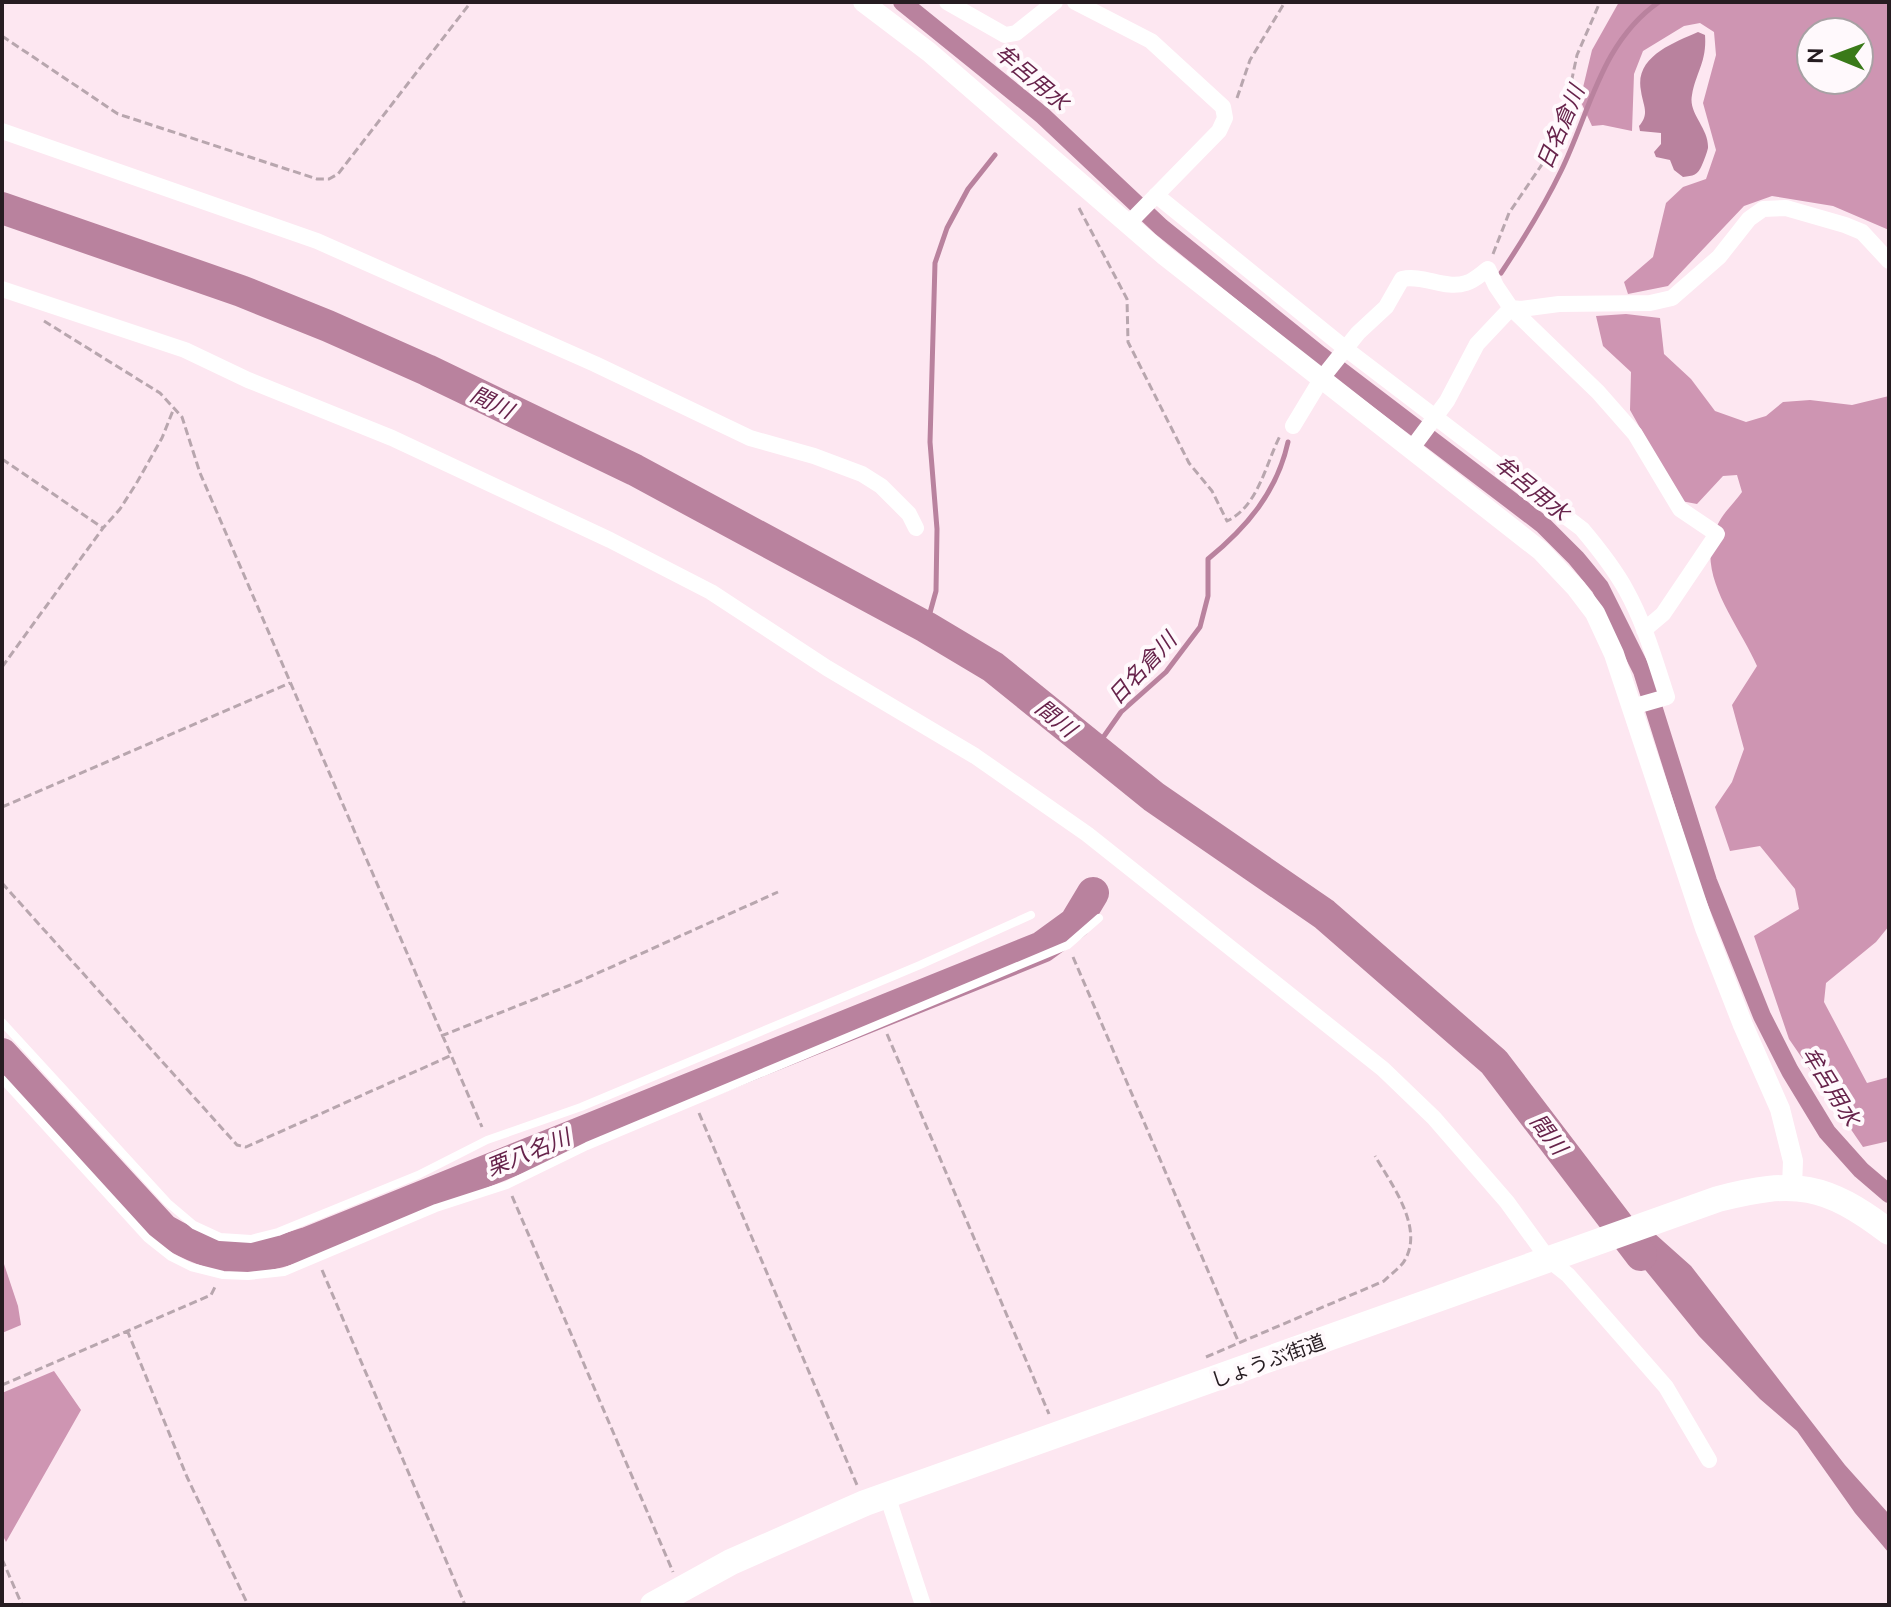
<svg xmlns="http://www.w3.org/2000/svg" width="1891" height="1607" font-family="Ubuntu,'Noto Sans JP',sans-serif">
<rect width="100%" height="100%" fill="#fde7f1"/>
<path fill="#ce95b2" fill-rule="evenodd" d="M1619,2H1889V230L1833,206L1772,196L1744,206L1668,286L1628,294L1624,282L1653,257L1666,203L1683,187L1706,179L1716,150L1703,103L1716,55L1714,32L1700,23L1684,26L1643,51L1634,74L1632,131L1603,125L1592,126L1580,100L1592,50ZM1811,32H1859V80H1811Z
M1626,314L1660,318L1664,354L1691,379L1715,411L1746,422L1766,416L1783,402L1810,400L1852,405L1889,396V926L1876,942L1826,983L1824,1002L1867,1083L1889,1077V1141L1863,1147L1789,1039L1754,936L1799,909L1795,889L1760,846L1730,851L1715,807L1732,782L1744,749L1732,705L1757,666C1738,622 1691,571 1719,522C1725,511 1735,502 1742,492L1737,475L1723,476L1697,504L1681,501L1630,410L1631,372L1603,346L1596,316Z
M2,1258L18,1306L21,1325L2,1333Z
M54,1371L81,1410L6,1542L2,1534V1393Z"/>
<path fill="#b9829e" d="M1698,32L1705,35C1707,62 1696,72 1692,95C1688,114 1709,128 1708,148C1707,153 1704,160 1702,165C1698,175 1693,176 1683,177L1674,170L1670,160L1656,157L1654,152L1661,144V133L1640,131L1639,126C1650,113 1643,106 1641,91C1634,57 1673,43 1698,32Z
M1654,1233L1691,1266L1845,1465L1889,1514V1553L1855,1513L1797,1431L1760,1399L1699,1336L1625,1245Z"/>
<g fill="none" stroke-linecap="round" stroke-linejoin="round">
<path stroke="#b9829e" stroke-width="5" d="M1501,273C1523,240 1544,206 1561,171C1590,112 1601,42 1659,2
M926,627L936,591L937,529L930,442L935,263L947,228L968,189L995,155
M1095,749L1121,712L1166,672L1200,627L1208,596V559C1247,527 1277,492 1288,442"/>
<path stroke="#b9829e" stroke-width="18" d="M902,2L1042,115L1161,227L1320,355L1542,524L1576,558L1600,587L1642,671L1708,881L1762,1016L1790,1071L1827,1132L1861,1170L1889,1194"/>
<path stroke="#b9829e" stroke-width="32" d="M2,208L241,291L328,326L427,370L635,470L926,627L993,667L1154,797L1324,914L1494,1062L1641,1255
M2,1054L164,1230C222,1263 245,1264 307,1243L1042,947L1075,923L1093,893"/>
<path stroke="#b8a6ae" stroke-width="3" stroke-dasharray="8 4" stroke-linecap="butt" d="M2,36L118,114L317,179H329L338,174L471,2
M1237,98L1250,60L1285,2
M1079,208L1127,299L1128,342L1189,463L1212,491L1227,521C1259,506 1266,462 1281,434
M1493,254L1509,213L1547,157L1561,131L1577,55L1600,2
M44,321L160,393L182,417L200,473L482,1127
M2,459L103,528
M2,667L103,528L120,509L136,484L162,438L174,408
M2,807L290,683
M2,883L237,1145L246,1147L450,1056
M1073,957L1239,1343
M887,1034L1049,1414
M441,1036L578,982L778,892
M699,1113L857,1485
M493,1152L503,1175
M512,1196L673,1572
M322,1270L465,1605
M127,1330L187,1477L248,1605
M1206,1357L1384,1281C1390,1275 1398,1269 1403,1263C1426,1230 1392,1185 1375,1156
M2,1385L211,1295L215,1287
M2,1559L22,1605"/>
<path stroke="#fff" stroke-width="8" d="M2,1022L168,1203L194,1225L220,1237L251,1239L278,1232L418,1175L487,1140L581,1107L920,965L1031,915
M2,1079L147,1238L171,1257L191,1267L223,1275L248,1276L284,1272L436,1208L507,1185L587,1146L1068,945L1099,918"/>
<path stroke="#fff" stroke-width="16" d="M947,2L1005,35L1016,33L1055,2
M1075,2L1151,41L1223,107L1225,118L1219,131L1128,224
M2,131L317,241L595,364L750,438L814,456L862,474L881,486L909,514L916,528
M1156,195L1346,349L1582,529C1598,548 1614,568 1626,590C1645,624 1655,661 1667,697L1632,707
M2,289L185,350L248,380L392,438L610,540L711,592L827,668L975,756L1087,834L1383,1069L1434,1118L1507,1202L1549,1260L1568,1275L1666,1387L1709,1460
M1293,426L1322,378L1358,333L1386,307L1402,279C1423,274 1445,290 1466,283C1474,281 1482,273 1488,269L1496,286L1511,308L1598,392L1635,434L1680,509L1717,534L1663,614L1644,630
M1412,448L1447,401L1477,344L1511,308L1521,309L1559,304L1650,303L1672,298L1719,257L1749,219L1763,209L1786,208L1845,225L1862,232L1889,261
M887,1495L923,1605"/>
<path stroke="#fff" stroke-width="20" d="M863,2L929,52L1165,256L1541,551L1576,588L1595,613L1614,654L1705,928L1743,1025L1780,1109L1793,1161L1792,1186"/>
<path stroke="#fff" stroke-width="26" d="M653,1605L731,1562L865,1503L1718,1199C1795,1179 1826,1184 1889,1232"/>
</g>
<g text-anchor="middle" stroke-width="8" stroke-linejoin="round" paint-order="stroke">
<g font-size="20" fill="#261c21" stroke="#fff9fc">
<text transform="translate(1268 1361) rotate(-20)" y="7">しょうぶ街道</text>
</g>
<g font-size="22" font-style="italic" fill="#67234b" stroke="#fff9fc">
<text transform="translate(1032 77) rotate(40)" y="8">牟呂用水</text>
<text transform="translate(1560 127) rotate(-67)" y="8">日名倉川</text>
<text transform="translate(492 402) rotate(26)" y="8">間川</text>
<text transform="translate(1532 488) rotate(39)" y="8">牟呂用水</text>
<text transform="translate(1142 668) rotate(-47)" y="8">日名倉川</text>
<text transform="translate(1056 718) rotate(39)" y="8">間川</text>
<text transform="translate(1831 1086) rotate(58)" y="8">牟呂用水</text>
<text transform="translate(1549 1134) rotate(53)" y="8">間川</text>
<text transform="translate(528 1152) rotate(-22)" y="8">栗八名川</text>
</g>
</g>
<rect width="1891" height="1607" fill="none" stroke="#261c21" stroke-width="8"/>
<g transform="translate(1835 56) rotate(271)"><circle r="38" fill="#fff9fc" stroke="#a8a1a4" stroke-width="2"/>
<path d="M0-6L14 30L0 20L-14 30Z" fill="#3a7a19"/>
<text y="-12" font-size="22" font-weight="bold" text-anchor="middle" fill="#261c21">N</text>
</g>
</svg>
